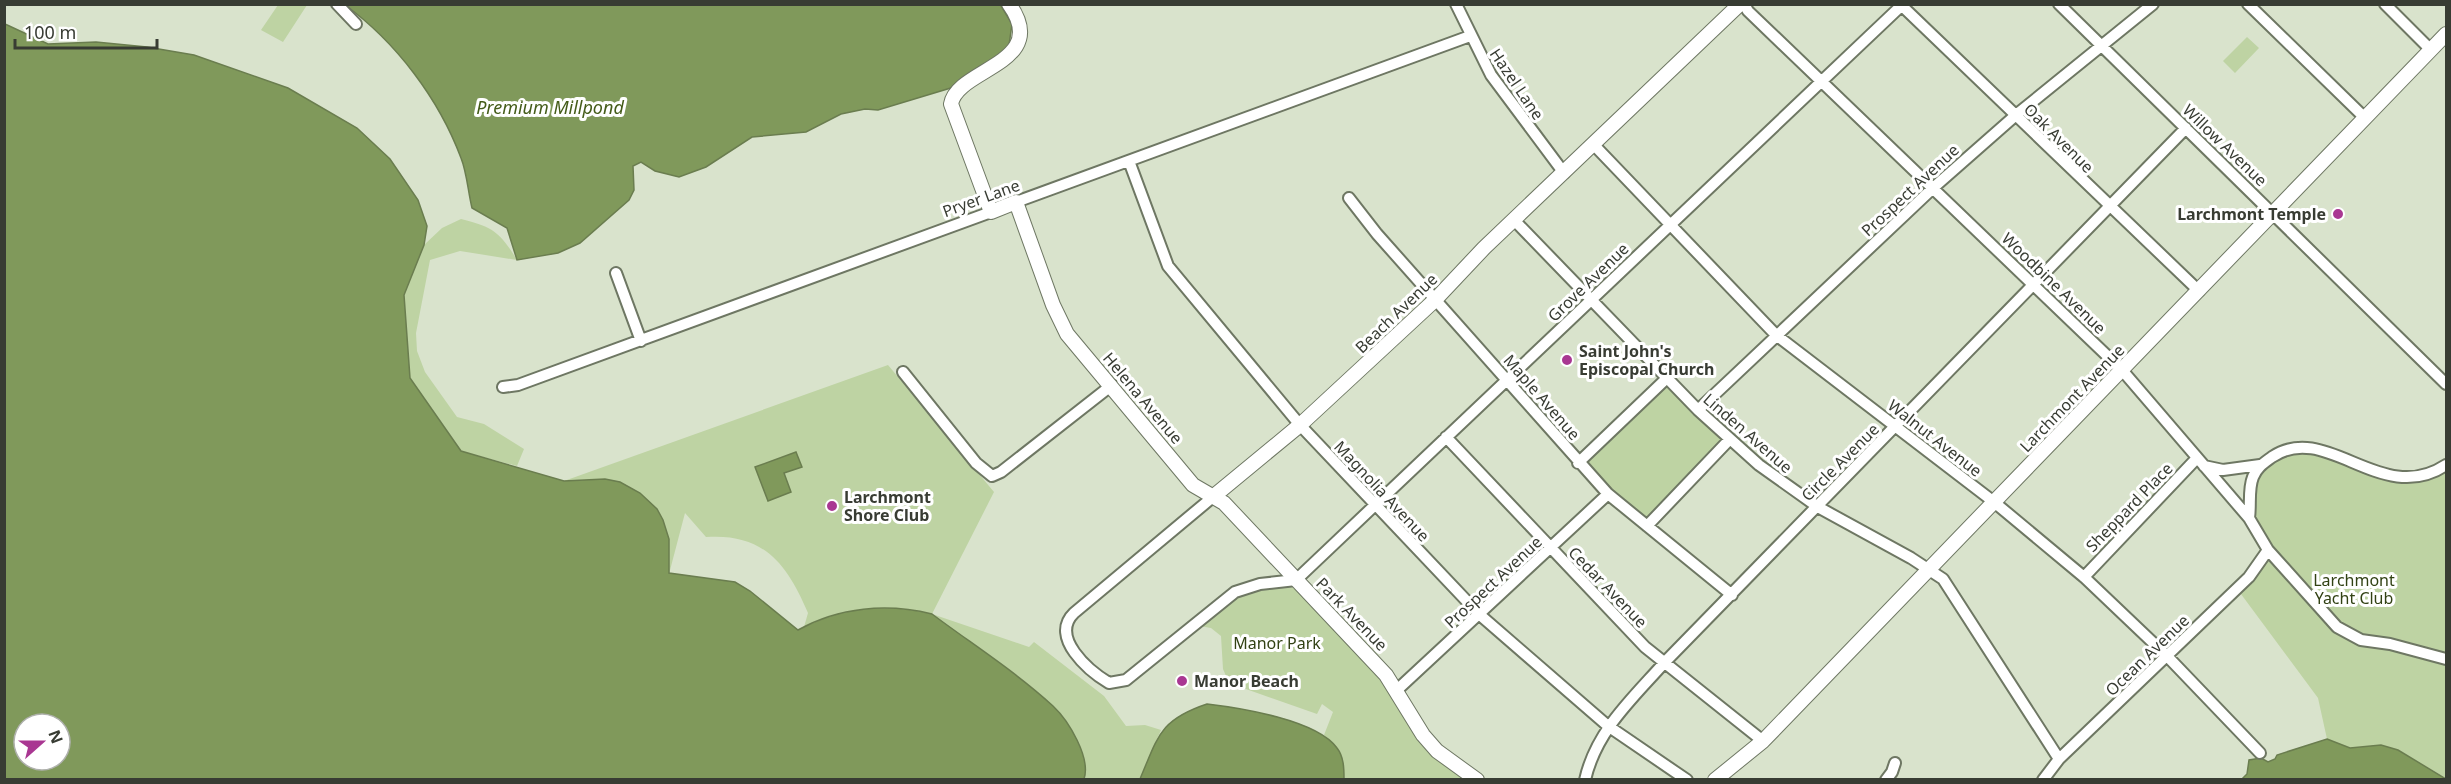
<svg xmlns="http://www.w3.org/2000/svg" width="2451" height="784" font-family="'Noto Sans',sans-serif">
<rect width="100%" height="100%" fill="#d9e3cc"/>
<path fill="#bed3a3" d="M278,5H307L283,42L261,30Z
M2247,37L2259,48L2235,73L2223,61Z
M461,219C493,227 500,232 517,260L460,251L430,260L416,333L417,351L425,372L457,417L484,424L524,449L517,466L461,451L410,378L404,295L424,245L442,228Z
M888,365L994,492L932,614L1029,647L1034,642L1104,696L1126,726L1145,725L1161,730L1140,779H1084L1085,776L829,616L804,627L808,613C787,564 764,533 706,537L685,513L669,574L564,481Z
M1668,382L1726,440L1647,523L1618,501L1583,462Z
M2304,449L2395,478L2446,466V778L2398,750L2381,745L2350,748L2327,739L2318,698L2238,590L2269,550C2248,514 2244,507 2260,466Z
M1288,587L1297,589L1386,681L1465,779H1344C1343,759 1339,750 1324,735L1333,712L1322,704L1317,714L1229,683L1223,669L1221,636L1211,628L1199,626C1235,595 1240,592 1288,587Z"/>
<path fill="#80995b" stroke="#6a7d4f" stroke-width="1.5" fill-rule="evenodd" d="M1000,4L1012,24L1008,52L954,87L878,110L865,109L841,114L806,132L752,137L706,167L679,177L655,171L641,162L633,166L634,190L629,200L580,243L558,253L517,260L507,228L472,208C468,192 467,173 461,158C439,99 396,42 345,5Z
M5,24L48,44L96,42L147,47L194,55L288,88L357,128L390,159L418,200L427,226L424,245L404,295L410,378L461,451L564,481L605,479L620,482L640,493L657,509L663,520L669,539V573L735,582L750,591L798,630C839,607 887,603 932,614C972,644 1016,672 1053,706C1069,721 1091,758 1084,779H5ZM24,724H60V760H24Z
M796,452L802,467L784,473L791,492L768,501L755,467Z
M1207,704C1241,708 1317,720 1337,748C1344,757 1344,769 1344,779H1140C1158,737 1159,720 1207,704Z
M2327,739L2350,748L2381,745L2398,750L2446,779H2242L2247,774L2249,760L2261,758L2268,762L2275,759L2277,755Z"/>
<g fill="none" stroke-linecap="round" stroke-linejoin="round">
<defs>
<path id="minor" d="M337,4L356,24
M1456,4L1491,75L1564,173
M1744,4L1748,11L2122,370L2249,518L2268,550L2337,627L2361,640L2390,644L2446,659
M1900,4L2199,291
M2059,4L2446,384
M2248,4L2365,118
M2385,4L2431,50
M1594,145L1776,335L1994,502L2084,577L2167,656L2260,753
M1129,161L1168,266L1300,425L1480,615L1608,726L1687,780
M1349,198L1377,234L1608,494L1732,595
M1016,202L1470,36
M1515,221L1698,410L1759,465L1818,507L1911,558L1943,579L2059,759
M616,273L641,341
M903,372L976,463L992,476L1001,472L1112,385
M503,387L518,385L991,212
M1698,410L1933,188L2016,115L2153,4
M1446,437L1645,647L1763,741
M1578,463L1667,378
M2204,466L2223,470L2260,465
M1214,496L1074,613C1049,637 1089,671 1109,683L1126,680L1235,592L1260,584L1296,580L1901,6
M2249,518C2251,505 2248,489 2253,477C2257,467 2264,463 2272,457C2327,420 2381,508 2446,465
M1647,526L1730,439
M2084,577L2197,458
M1398,689L1608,494
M1585,780C1596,731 1632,699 1664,663L2186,128
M1886,780L1892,772L1895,763
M2043,780L2059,759L2249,577L2268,550"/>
<path id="tertiary" d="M1009,4C1052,64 957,68 951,104L991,212L1016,202L1053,305L1067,334L1193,485L1224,503L1386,675L1423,735L1437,751L1477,780
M1214,496L1300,425L1435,300L1484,248L1740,4
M1715,780L1763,741L2446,34"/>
</defs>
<use href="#minor" stroke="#6e7763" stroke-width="14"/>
<use href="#tertiary" stroke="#6e7763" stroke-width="16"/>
<use href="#minor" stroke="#fff" stroke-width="10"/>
<use href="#tertiary" stroke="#fff" stroke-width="14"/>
</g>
<g fill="#a93792" stroke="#fff" stroke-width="2">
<circle cx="2338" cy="214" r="6"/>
<circle cx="1567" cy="360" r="6"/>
<circle cx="832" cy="506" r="6"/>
<circle cx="1182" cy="681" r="6"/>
</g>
<g text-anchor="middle" stroke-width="6" stroke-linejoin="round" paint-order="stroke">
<g font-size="16" fill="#383c33" stroke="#fff">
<text transform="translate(1517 84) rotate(56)" y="6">Hazel Lane</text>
<text transform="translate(2059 138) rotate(45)" y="6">Oak Avenue</text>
<text transform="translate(2225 145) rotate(44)" y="6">Willow Avenue</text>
<text transform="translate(1910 190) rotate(-43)" y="6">Prospect Avenue</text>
<text transform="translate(981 198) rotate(-20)" y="6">Pryer Lane</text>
<text transform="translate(1588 282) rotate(-44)" y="6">Grove Avenue</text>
<text transform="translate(2054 283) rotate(44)" y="6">Woodbine Avenue</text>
<text transform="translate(1396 313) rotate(-44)" y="6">Beach Avenue</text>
<text transform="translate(1542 397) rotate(49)" y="6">Maple Avenue</text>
<text transform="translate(1143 398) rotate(50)" y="6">Helena Avenue</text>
<text transform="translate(2072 398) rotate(-46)" y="6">Larchmont Avenue</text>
<text transform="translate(1748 433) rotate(41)" y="6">Linden Avenue</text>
<text transform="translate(1935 438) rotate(38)" y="6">Walnut Avenue</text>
<text transform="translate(1840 462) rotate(-45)" y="6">Circle Avenue</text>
<text transform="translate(1382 491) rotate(47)" y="6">Magnolia Avenue</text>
<text transform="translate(2129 507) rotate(-46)" y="6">Sheppard Place</text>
<text transform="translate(1493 582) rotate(-43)" y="6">Prospect Avenue</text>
<text transform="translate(1608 587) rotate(46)" y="6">Cedar Avenue</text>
<text transform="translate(1352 614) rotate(46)" y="6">Park Avenue</text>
<text transform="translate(2147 655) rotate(-44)" y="6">Ocean Avenue</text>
</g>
<g font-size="16" font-weight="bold" fill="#383c33" stroke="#fff" text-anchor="start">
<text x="2326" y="220" text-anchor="end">Larchmont Temple</text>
<text x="1579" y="357">Saint John's<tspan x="1579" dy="18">Episcopal Church</tspan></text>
<text x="844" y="503">Larchmont<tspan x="844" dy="18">Shore Club</tspan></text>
<text x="1194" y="687">Manor Beach</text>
</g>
<g font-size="16" fill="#324214" stroke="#fff">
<text x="2354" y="586">Larchmont<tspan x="2354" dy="18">Yacht Club</tspan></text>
<text x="1277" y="649">Manor Park</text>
</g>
<g font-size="18" font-style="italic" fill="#445c19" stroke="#fff">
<text x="550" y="114">Premium Millpond</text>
</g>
</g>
<rect width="2451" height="784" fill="none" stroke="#383c33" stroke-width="12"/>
<g transform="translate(42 742) rotate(69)"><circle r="28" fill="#ffffff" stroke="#afb1ad" stroke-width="1.5"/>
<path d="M0-4.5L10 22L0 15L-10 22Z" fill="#a93792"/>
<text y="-9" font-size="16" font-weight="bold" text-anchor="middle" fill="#383c33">N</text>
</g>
<path d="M15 39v9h142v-9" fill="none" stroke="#383c33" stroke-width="3"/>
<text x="24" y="39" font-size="18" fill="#383c33" stroke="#ffffff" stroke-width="4.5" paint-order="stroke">100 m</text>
</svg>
